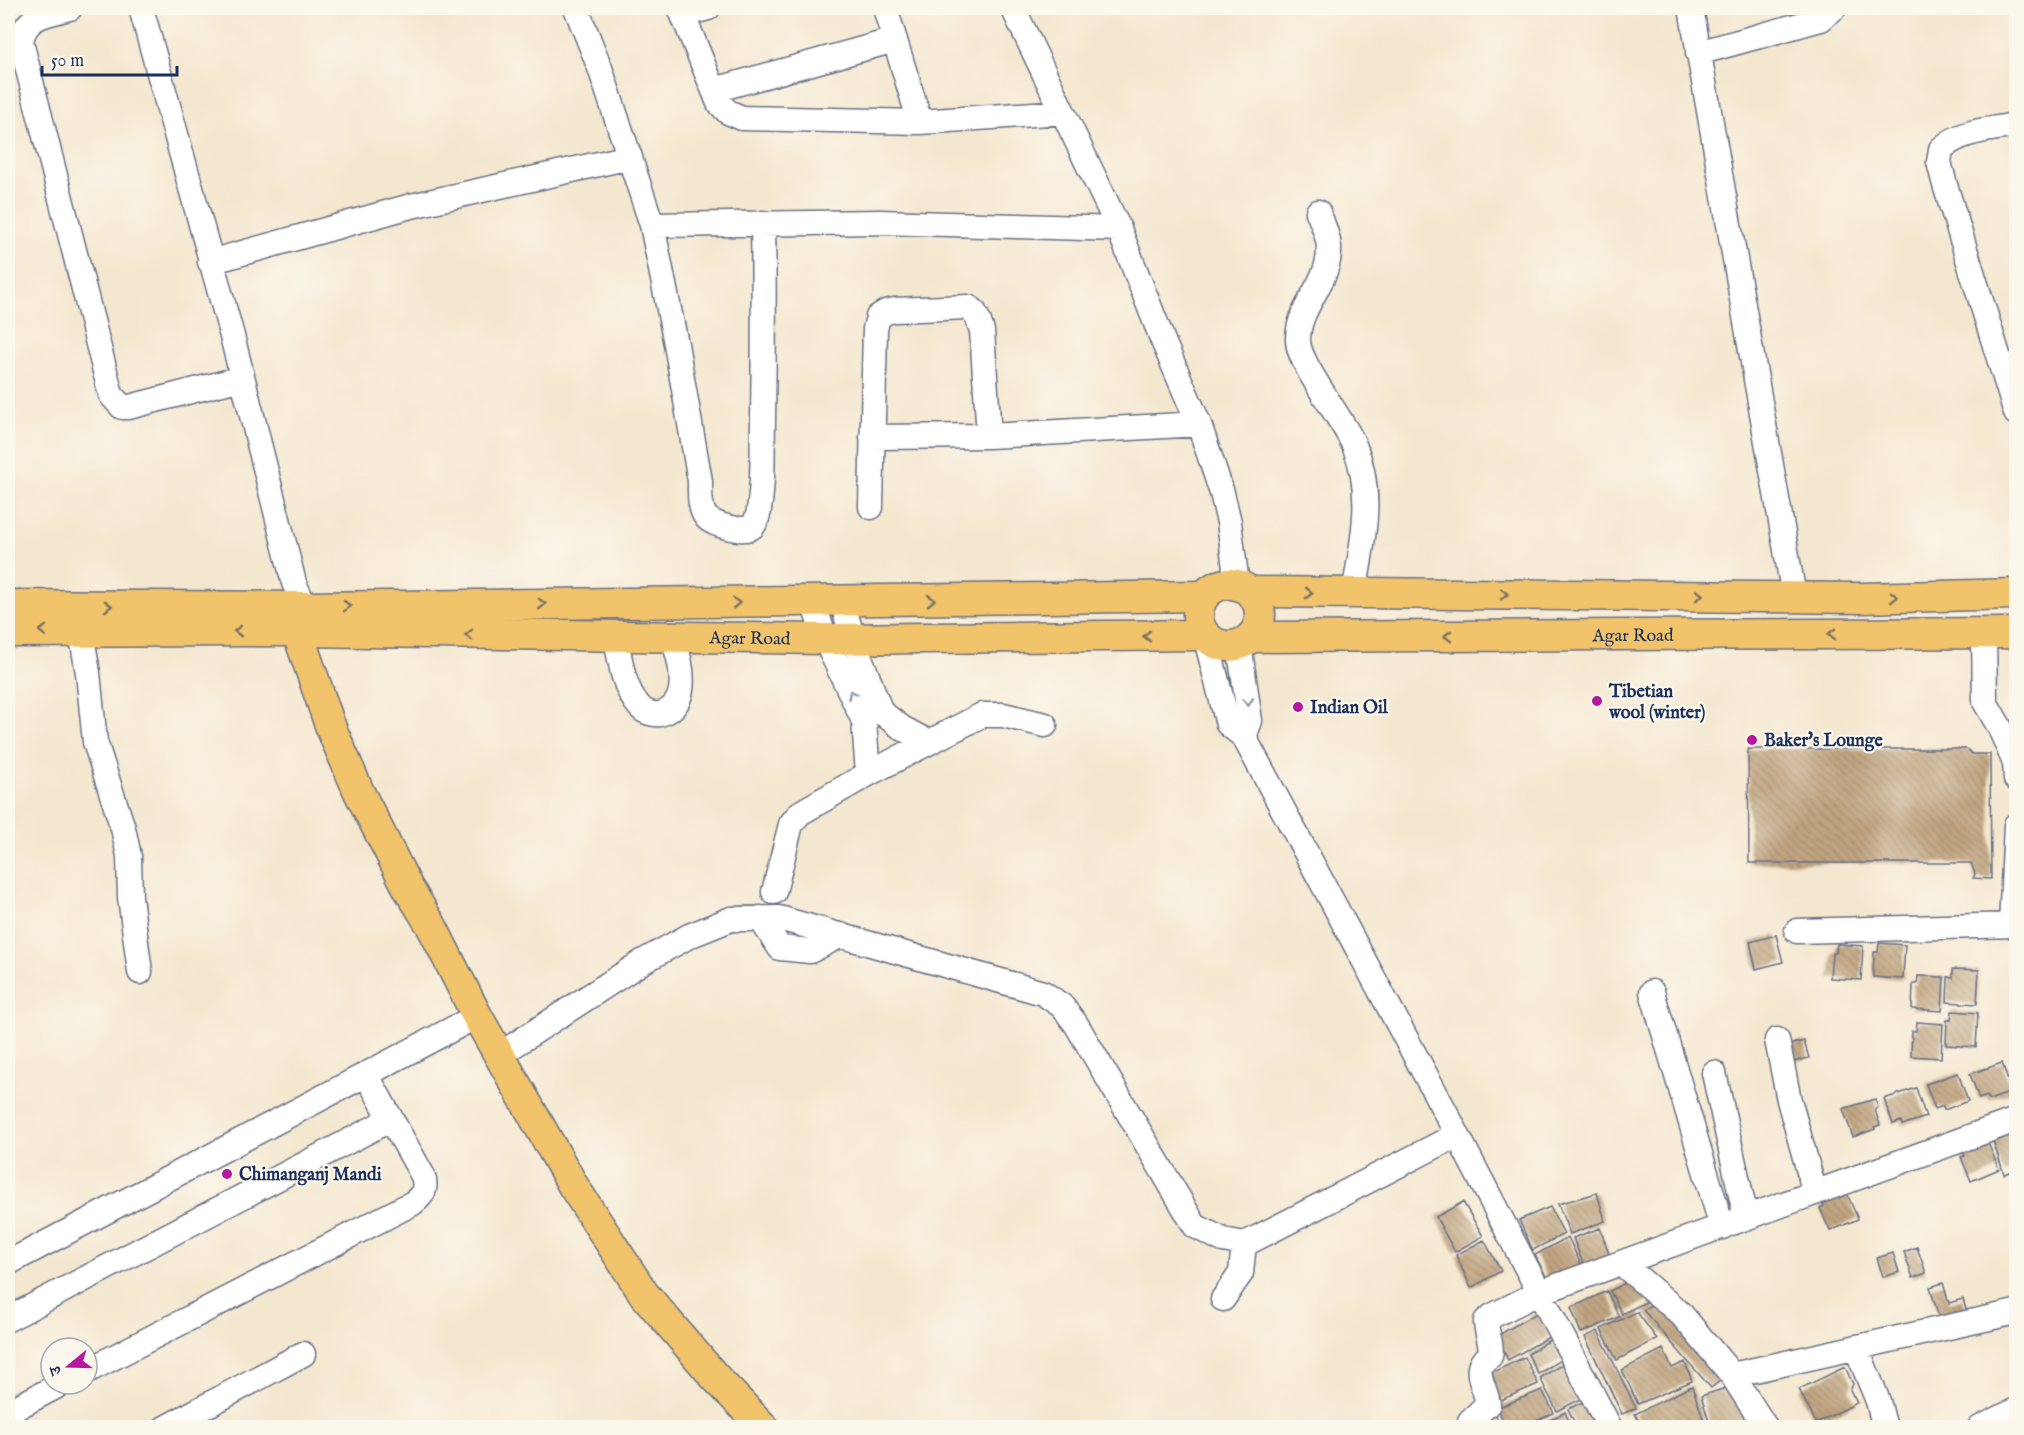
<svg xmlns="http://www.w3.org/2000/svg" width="2024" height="1435" font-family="'IM FELL English','Noto Serif Devanagari',serif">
<defs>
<pattern id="building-back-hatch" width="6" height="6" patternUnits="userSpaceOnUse" patternTransform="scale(1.5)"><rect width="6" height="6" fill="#c2a681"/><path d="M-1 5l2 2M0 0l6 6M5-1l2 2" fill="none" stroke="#9d886d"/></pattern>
</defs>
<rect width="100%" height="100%" fill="#fbf7ec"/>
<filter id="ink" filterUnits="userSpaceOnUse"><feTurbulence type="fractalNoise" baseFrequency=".0167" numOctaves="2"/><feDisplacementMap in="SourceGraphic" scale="12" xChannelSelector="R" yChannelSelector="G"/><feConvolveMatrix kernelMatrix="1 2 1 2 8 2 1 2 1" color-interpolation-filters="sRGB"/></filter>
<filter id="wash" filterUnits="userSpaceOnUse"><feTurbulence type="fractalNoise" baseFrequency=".008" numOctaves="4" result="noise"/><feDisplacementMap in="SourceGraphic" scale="24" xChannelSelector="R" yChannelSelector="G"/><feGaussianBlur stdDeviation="1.35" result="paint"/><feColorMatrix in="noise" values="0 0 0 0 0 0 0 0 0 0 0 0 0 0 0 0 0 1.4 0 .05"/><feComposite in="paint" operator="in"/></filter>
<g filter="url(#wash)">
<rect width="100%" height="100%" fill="#f4e7cf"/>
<g id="blocks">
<path fill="url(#building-back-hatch)" d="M1748,749H1967L1972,754H1990L1991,879L1973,878L1975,874L1971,863H1749Z
M1776,935L1783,962L1756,969L1750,942Z
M1879,943L1905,945L1903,979L1873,977L1874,952H1878Z
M1837,944L1863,946L1861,980L1830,978L1832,953H1836Z
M1953,969L1979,970L1977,1004L1947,1002L1948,977L1953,978Z
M1918,976L1944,977L1942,1011L1912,1009L1913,984H1917Z
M1952,1011L1978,1013L1976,1047L1946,1045L1947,1020H1951Z
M1917,1022L1943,1024L1941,1058L1911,1056L1912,1031H1916Z
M1804,1041L1809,1058L1789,1063L1784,1046Z
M2002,1063L2012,1092L1989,1100L1987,1096L1979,1099L1970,1074Z
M1958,1073L1968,1101L1944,1110L1943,1106L1935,1109L1926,1084Z
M1916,1088L1926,1117L1902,1125L1901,1121L1893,1124L1884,1099Z
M1875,1099L1878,1107L1875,1110L1880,1125L1874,1127L1875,1129L1853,1137L1843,1109Z
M2016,1130V1170L2004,1174L1992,1138Z
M1986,1138L1999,1169L1971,1181L1961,1157L1965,1156L1962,1148Z
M1844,1187L1858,1219L1830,1231L1820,1208L1824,1206L1820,1198Z
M1597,1193L1605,1221L1570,1234L1558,1204Z
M1463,1202L1483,1236L1455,1252L1436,1217Z
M1550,1207L1564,1234L1533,1250L1519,1220Z
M1600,1228L1610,1257L1585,1269L1573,1238Z
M1568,1237L1583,1269L1550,1284L1535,1255Z
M1484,1240L1501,1271L1471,1288L1456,1255Z
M1917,1247L1926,1273L1913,1278L1904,1252Z
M1893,1253L1899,1272L1883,1277L1877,1258Z
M1631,1280L1652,1299L1622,1314L1610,1291Z
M1943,1283L1949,1303L1963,1299L1967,1313L1940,1321L1930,1287Z
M1607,1291L1619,1317L1581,1333L1571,1308Z
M1659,1300L1725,1377L1711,1388L1643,1310Z
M1538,1312L1549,1337L1508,1360L1497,1336Z
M1637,1312L1657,1339L1617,1360L1601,1329Z
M1598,1331L1636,1408L1622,1414L1585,1337Z
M1551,1339L1562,1359L1538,1374L1528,1354Z
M1663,1349L1672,1368L1685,1362L1692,1381L1638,1404L1622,1370Z
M1525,1357L1538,1384L1501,1400L1489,1374Z
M1566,1362L1585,1397L1557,1411L1540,1378Z
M1845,1367L1853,1384L1850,1390L1857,1403L1816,1423L1799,1389Z
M1692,1386L1704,1421L1692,1428H1643L1635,1414Z
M1732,1386L1751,1419L1719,1428H1711L1701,1396Z
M1542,1390L1554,1413L1520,1428H1507L1497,1408Z
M1587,1400L1597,1426L1577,1428L1568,1409Z
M1565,1412L1572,1428H1534Z
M1495,1413L1501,1428H1480Z"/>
</g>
</g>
<g filter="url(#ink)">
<use href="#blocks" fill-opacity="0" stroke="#676f86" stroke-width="1.5"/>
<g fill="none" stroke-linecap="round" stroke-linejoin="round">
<defs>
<path id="minor" d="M70,8C47,14 25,15 21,42L111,395L122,407H129L242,378
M141,8L232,336L294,583L305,607
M576,8L600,68L652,225L880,222L1119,229
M680,8L719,103L728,112L742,118L920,122L1062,112
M885,8L920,122
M1013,8L1119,229L1163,341L1199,424L1222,493L1229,522L1237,584
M1691,8L1794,596
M683,15L708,8
M1698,53L1821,19L1834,8
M714,90L895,40
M2016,125C1989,130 1962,130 1941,149L1939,162L1945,185L2016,413
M1318,212C1322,222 1328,235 1329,247C1331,282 1297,306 1298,341C1299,365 1343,419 1354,445C1375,494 1362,544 1354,594
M652,225L676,344L700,481C700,492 699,508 706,517C712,525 746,534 753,526C756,522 759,513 759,509C764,481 762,450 763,421C764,355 764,290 763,223
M210,262L411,206L630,157
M872,437L989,436L1199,424
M871,507L875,329L878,317L886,312L895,310L968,307L973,310L978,319L982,331L989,436
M842,601L853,639L881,712L902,728L928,742
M813,602L825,639L864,721L868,774
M81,631L88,673L95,742L123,828L129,856L130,897L140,972
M1984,633L1985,702L1999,726L2015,763L2016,779
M1205,635L1228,724L1244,737L1250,721L1239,644
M616,637C620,660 623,688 639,706C644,712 652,715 660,714C693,706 681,659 672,637
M1244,737L1447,1115L1610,1428
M774,892L791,824L800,813L868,774L982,715H1003L1045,725
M760,918L780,948L810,951L841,935
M2011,925L2016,825
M1797,931L2016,925
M1652,992L1722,1227
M1777,1040L1789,1100L1815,1193
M499,1055L642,962L689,936L731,919L779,918L1043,993L1062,1006L1076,1024L1195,1226L1223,1240L1245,1244L1457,1135
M1714,1073L1746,1218
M8,1263L477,1016
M1621,1263L1681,1314L1732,1375L2016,1312
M1223,1299L1241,1273L1244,1244
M8,1319L391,1119
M1856,1347L1878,1401L1885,1428
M87,1371L413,1203C423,1195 427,1189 423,1176L366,1074
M1732,1375L1766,1428
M8,1412L61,1384
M165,1428L303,1354
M1470,1428V1421L1488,1404C1486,1387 1469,1367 1490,1356C1493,1345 1486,1333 1486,1321L1492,1316L1538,1293L2016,1120
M1980,1428L2016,1410"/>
<g id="major">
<circle cx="1229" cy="615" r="31"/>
<path d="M1251,592L1861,598L2016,594"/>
<path d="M8,605L305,607L1204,596"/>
<path d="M291,614L331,728L359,792L408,888L431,925L477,1016L574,1187L644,1294L715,1377L764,1428"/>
<path id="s1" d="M8,632L297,631L825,639L1205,635"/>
<path id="s2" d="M1251,637L2016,633"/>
</g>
</defs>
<use href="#minor" stroke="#676f86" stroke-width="27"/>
<use href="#major" stroke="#676f86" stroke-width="33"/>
<use href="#minor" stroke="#fff" stroke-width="24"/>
<use href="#major" stroke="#f1c36a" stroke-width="30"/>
</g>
<defs><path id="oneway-chevron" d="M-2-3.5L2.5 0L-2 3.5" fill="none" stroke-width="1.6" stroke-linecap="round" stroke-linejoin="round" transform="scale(1.5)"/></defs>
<g stroke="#7b7263">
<use href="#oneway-chevron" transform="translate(1309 593) rotate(1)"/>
<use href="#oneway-chevron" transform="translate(1504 594)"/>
<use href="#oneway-chevron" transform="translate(1699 595)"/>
<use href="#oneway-chevron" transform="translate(1894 597) rotate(-1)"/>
<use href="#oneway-chevron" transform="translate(931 600) rotate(-1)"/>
<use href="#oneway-chevron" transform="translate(736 603) rotate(-1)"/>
<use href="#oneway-chevron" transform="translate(542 604) rotate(-1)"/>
<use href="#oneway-chevron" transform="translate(108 606)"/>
<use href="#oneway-chevron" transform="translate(347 606)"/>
<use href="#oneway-chevron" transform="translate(43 631) rotate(180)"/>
<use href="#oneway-chevron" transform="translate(238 631) rotate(180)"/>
<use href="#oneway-chevron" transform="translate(1832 634) rotate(180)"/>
<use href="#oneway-chevron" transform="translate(469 635) rotate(-179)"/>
<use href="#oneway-chevron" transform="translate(1147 636) rotate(179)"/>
<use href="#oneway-chevron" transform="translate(1448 636) rotate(180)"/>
</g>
<g stroke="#8d97ae">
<use href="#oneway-chevron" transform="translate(852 694) rotate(-115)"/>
<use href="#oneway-chevron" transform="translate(1248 702) rotate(82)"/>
</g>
</g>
<g fill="#b5179e" stroke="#fbf7ec" stroke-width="2">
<circle cx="1597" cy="701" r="6"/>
<circle cx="1298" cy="707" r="6"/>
<circle cx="1752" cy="740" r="6"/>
<circle cx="227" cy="1174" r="6"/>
</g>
<g text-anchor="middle" stroke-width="4.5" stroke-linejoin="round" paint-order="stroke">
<g font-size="18" fill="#1b2f5e" stroke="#fbf7ec">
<text dy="6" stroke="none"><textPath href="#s2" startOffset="382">Agar Road</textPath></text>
<text dy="6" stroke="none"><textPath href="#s1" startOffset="742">Agar Road</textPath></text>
</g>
<g font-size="18" font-weight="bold" fill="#1b2f5e" stroke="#fbf7ec" text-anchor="start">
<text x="1609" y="697">Tibetian<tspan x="1609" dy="21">wool (winter)</tspan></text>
<text x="1310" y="713">Indian Oil</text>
<text x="1764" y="746">Baker's Lounge</text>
<text x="239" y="1180">Chimanganj Mandi</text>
</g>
</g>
<rect width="2024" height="1435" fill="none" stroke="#fbf7ec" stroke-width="30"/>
<g transform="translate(69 1366) rotate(251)"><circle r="28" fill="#fbf7ec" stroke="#a1a7b3" stroke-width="1.5"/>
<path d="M0-4.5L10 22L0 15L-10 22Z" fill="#b5179e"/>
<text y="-9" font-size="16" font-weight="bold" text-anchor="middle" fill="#1b2f5e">उ</text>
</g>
<path d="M42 66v9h135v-9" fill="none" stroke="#1b2f5e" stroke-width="3"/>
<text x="51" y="66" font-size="18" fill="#1b2f5e" stroke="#fbf7ec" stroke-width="4.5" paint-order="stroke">50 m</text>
</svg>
